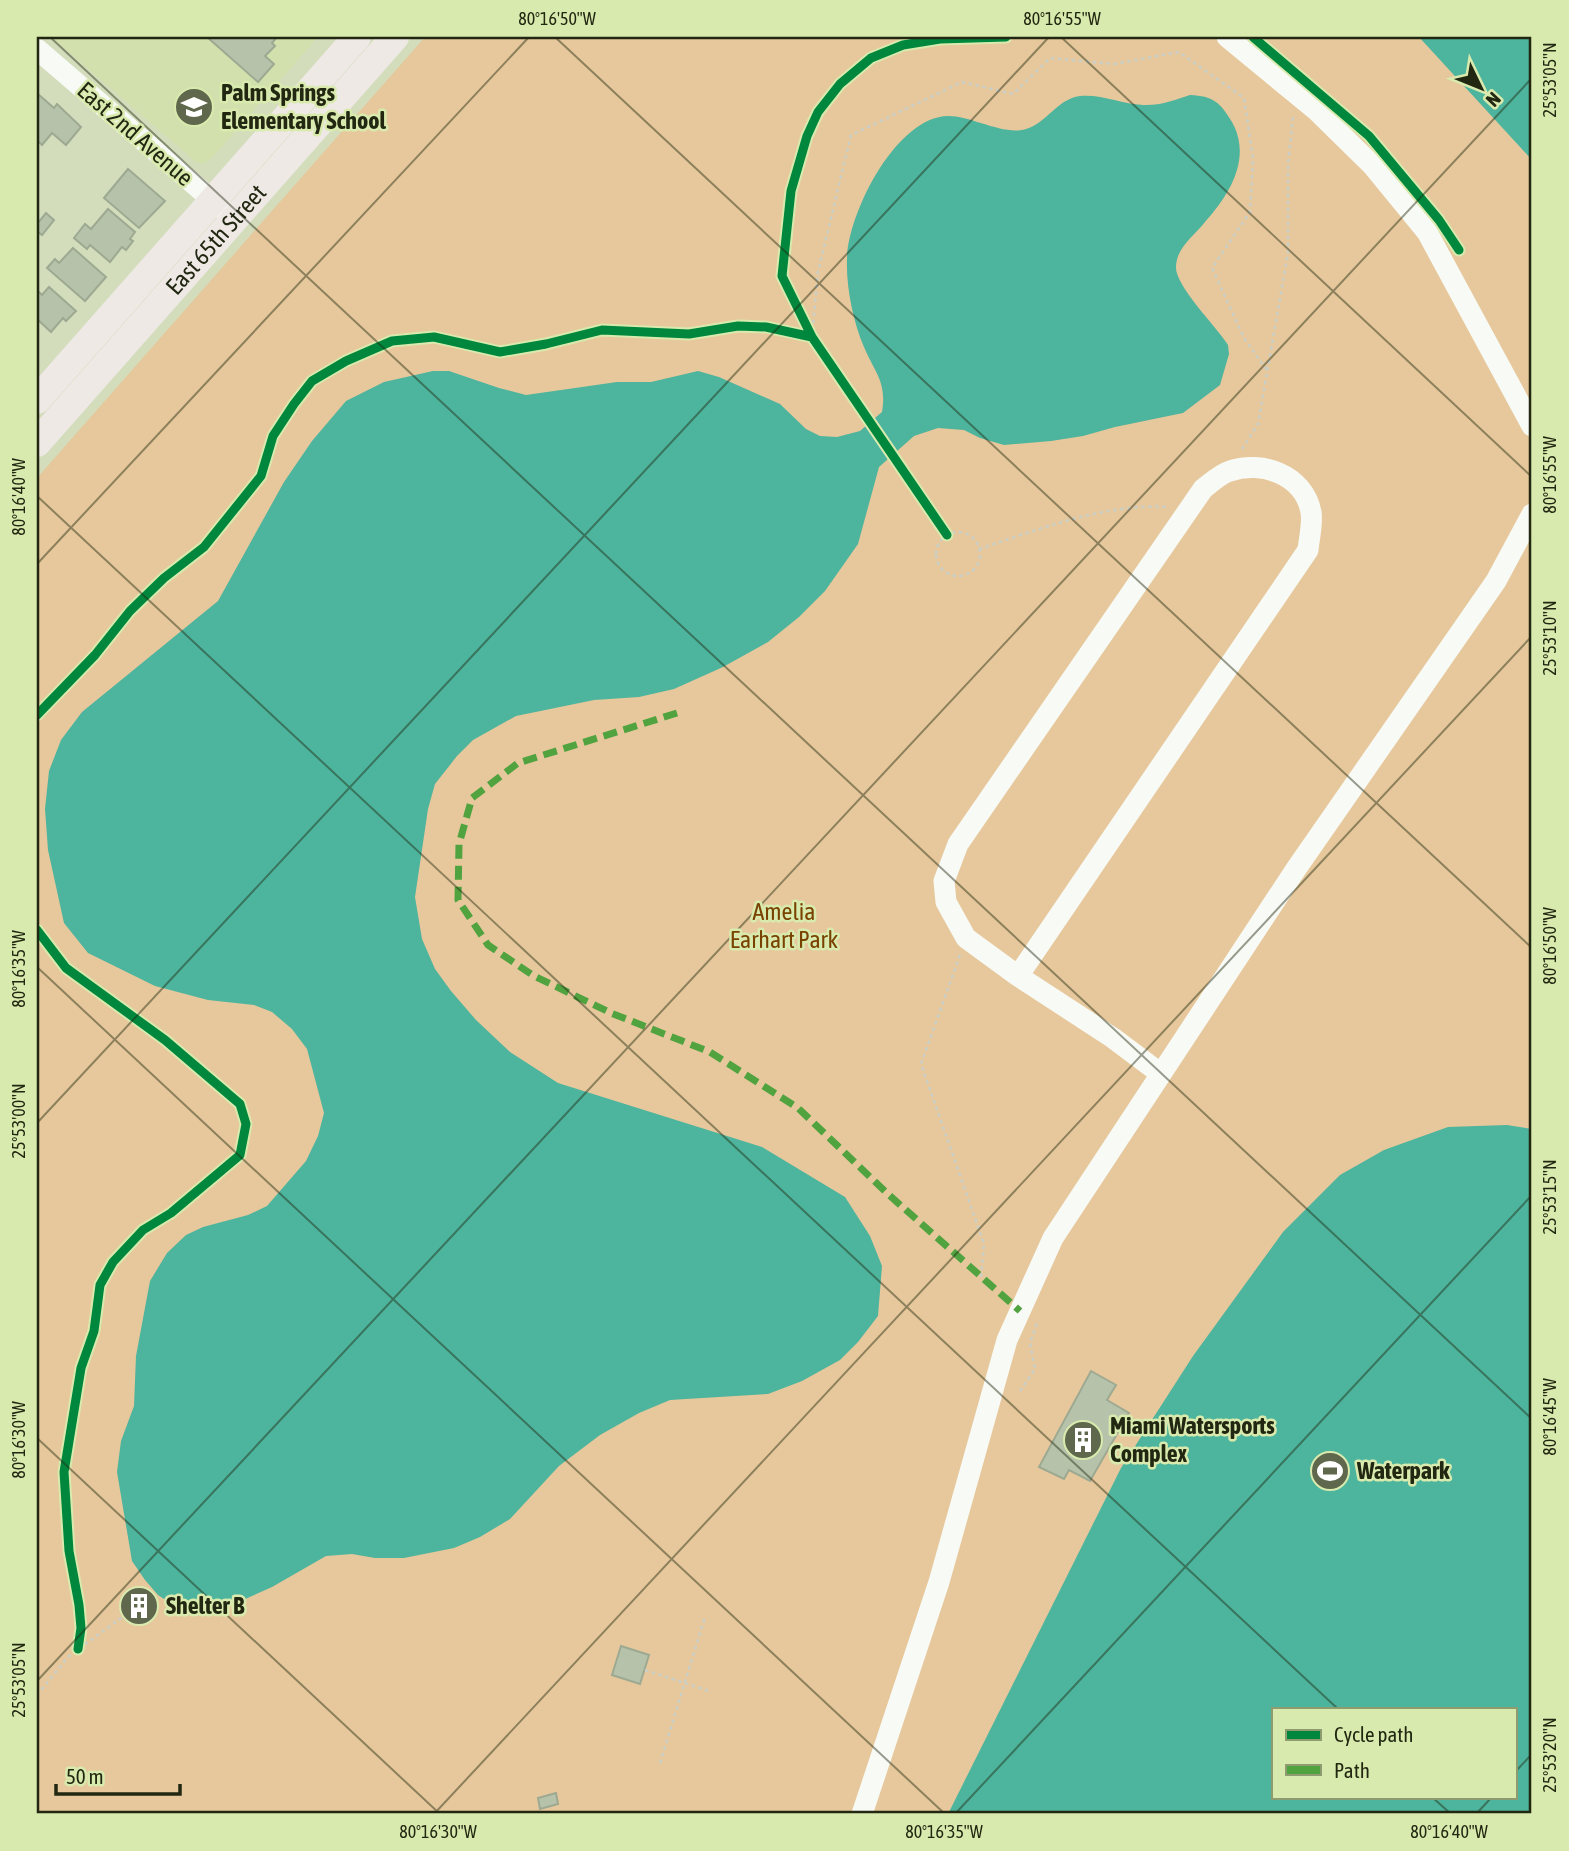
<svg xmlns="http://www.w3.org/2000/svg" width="1569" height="1851" font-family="'Asap Condensed',sans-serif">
<rect width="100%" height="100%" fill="#d3ddbc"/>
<path fill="#d1e0ac" d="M51,37H318L212,158L203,164L196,162Z"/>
<path fill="#e6c89c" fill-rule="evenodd" d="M425,37H1532V1814H37V478ZM1273,1709H1515V1797H1273Z"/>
<path fill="#4db49d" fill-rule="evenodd" d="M1419,37H1532V160Z
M1190,95C1213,96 1220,102 1232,122C1252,158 1230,194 1205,222C1194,236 1177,247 1176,266C1174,285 1216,326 1228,345L1229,354L1220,385L1183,413L1115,427L1083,436L1051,441L1004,445L980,438L964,430L938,428L914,436L879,467L858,544L825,591L799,617L768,642L723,667L674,689L639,697L594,700L516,716L473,740L457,756L435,784L428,809L415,897L422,939L435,969L451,991L476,1020L510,1052L558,1083L762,1147L845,1197L870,1236L882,1266L878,1316L858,1342L840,1360L802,1381L768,1394L670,1400L639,1413L600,1435L559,1466L510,1519L480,1537L454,1548L404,1558H375L352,1554L326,1556L272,1587L243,1600L207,1608L176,1607L158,1595L145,1580L132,1561L117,1472L121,1441L134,1406L136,1356L150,1281L167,1253L186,1235L203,1227L248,1215L267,1206L306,1161L318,1136L324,1113L307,1049L292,1029L272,1012L254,1005L208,1000L155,986L88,953L64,923L48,850L45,809L49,771L61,740L82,712L218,601L284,482L312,441L346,401L384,382L433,371H449L499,388L526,395L617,382H651L698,371L719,377L780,404L806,429L820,436L837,437L860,431L882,412C887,382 875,373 864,347C853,321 846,287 847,259C848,213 896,117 948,116C972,116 1004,136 1026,129C1047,123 1057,99 1080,96C1101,94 1122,104 1143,105C1159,106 1175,100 1190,95Z
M1507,1125L1532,1129V1814H948L1121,1468L1193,1356L1283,1232L1340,1175L1384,1150L1448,1127ZM1273,1709H1515V1797H1273Z"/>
<path fill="#b6c3aa" stroke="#9da991" stroke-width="2" d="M207,37H277L272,43L275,46L265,56L274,64L258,82Z
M38,94L54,108L57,104L81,127L66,145L52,133L42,145L37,140Z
M128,169L165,201L139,228L104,198Z
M108,209L135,232L130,239L133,241L126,250L122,247L110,262L90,245L87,249L74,238L85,224L91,229Z
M46,213L54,220L42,235L37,231V224Z
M73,248L106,277L85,301L47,268L55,259L59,263Z
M49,287L76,311L66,321L63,318L51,332L37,319V290L42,295Z
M1091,1371L1116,1385L1107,1400L1129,1413L1090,1481L1069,1470L1064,1479L1039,1467Z
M140,1596L148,1608L137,1616L129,1605Z
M621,1646L649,1655L640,1684L612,1675Z
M556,1793L558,1804L540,1809L538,1798Z"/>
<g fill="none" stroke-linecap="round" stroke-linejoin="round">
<path stroke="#cccfc5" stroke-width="2.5" stroke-dasharray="3.5 3.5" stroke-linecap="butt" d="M812,337L818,272L851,135L962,82L1013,94L1050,58L1114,64L1179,52L1244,98L1253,158L1250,212L1212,268L1244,338L1266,369
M1242,449L1258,424L1288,253V164L1293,117
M936 554a22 22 0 1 1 44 0a22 22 0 1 1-44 0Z
M979,549C1040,529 1105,503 1169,507
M960,955L921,1064L984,1244L981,1277
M1020,1391L1035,1369L1030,1343L1038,1320
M645,1670L709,1691
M37,1695L68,1657L125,1615
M660,1763L705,1617"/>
<path stroke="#f8faf5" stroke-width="21" d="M1227,37L1317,111L1373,166L1427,232L1532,426
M37,49L224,210
M1018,976L966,938L946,902L944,881L958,844L1203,489C1211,483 1220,474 1230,471C1262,460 1304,475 1311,512C1313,523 1309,539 1308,550L1018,976L1113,1038L1161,1074
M862,1814L939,1582L1007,1340L1053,1238L1296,869L1496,581L1532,514"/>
<g stroke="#efe9e6" stroke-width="28">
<path d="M37,400L357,37"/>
<path id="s1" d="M37,443L395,37"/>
</g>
<path stroke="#50a33f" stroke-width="7" stroke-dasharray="14 7" stroke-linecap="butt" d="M677,713L518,763L472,798L459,844L458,900L488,945L534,976L611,1013L710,1052L798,1108L889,1195L1020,1311"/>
<defs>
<path id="cycleway" d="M1253,37L1369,136L1439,220L1459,250
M947,535L812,337L782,276L791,191L807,136L818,112L840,84L871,58L903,45L940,39L1006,37
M37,715L95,655L130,611L164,578L204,547L261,476L273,436L294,404L312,381L346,361L392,341L434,337L500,352L546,344L602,330L689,334L738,326L766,327L812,337
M37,930L66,968L165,1040L240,1104L246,1124L240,1155L171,1213L143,1230L113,1262L100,1285L94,1331L81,1368L64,1472L69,1551L79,1605L81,1628L78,1649"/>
</defs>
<use href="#cycleway" stroke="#d9eaae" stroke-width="13"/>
<use href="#cycleway" stroke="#00873e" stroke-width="9"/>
</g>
<path fill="none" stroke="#212710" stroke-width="2" stroke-opacity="0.45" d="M50,37L1532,1419M555,37L1532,948M1061,37L1532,477M37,496L1338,1709M37,564L529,37M37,967L945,1814M37,1123L1049,37M37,1438L440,1814M37,1681L1532,78M1515,1772L1532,1754M1432,1797L1451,1814M434,1814L1532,636M955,1814L1532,1195M1476,1814L1492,1797"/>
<defs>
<symbol id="school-disc" viewBox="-11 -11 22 22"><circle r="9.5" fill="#5f674c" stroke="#d9eaae"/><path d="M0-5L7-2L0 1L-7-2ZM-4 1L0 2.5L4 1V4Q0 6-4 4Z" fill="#fff"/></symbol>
<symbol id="building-disc" viewBox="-11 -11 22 22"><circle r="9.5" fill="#5f674c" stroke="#d9eaae"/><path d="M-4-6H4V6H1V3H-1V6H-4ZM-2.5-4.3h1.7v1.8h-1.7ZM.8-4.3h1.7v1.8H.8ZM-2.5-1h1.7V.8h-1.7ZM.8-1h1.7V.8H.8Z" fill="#fff"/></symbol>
<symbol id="stadium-disc" viewBox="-11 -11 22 22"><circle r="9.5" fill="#5f674c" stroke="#d9eaae"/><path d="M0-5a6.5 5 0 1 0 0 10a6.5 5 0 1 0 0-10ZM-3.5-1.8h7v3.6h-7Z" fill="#fff"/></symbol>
</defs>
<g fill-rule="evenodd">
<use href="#school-disc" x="172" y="85" width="44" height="44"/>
<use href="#building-disc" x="1061" y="1418" width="44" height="44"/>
<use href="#stadium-disc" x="1308" y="1449" width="44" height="44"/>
<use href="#building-disc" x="117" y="1584" width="44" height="44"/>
</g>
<g text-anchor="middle" stroke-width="5" stroke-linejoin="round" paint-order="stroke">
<g font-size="24" font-weight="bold" fill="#212710" stroke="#d9eaae" text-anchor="start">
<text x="221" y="101">Palm Springs<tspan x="221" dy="28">Elementary School</tspan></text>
<text x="1110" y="1434">Miami Watersports<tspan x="1110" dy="28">Complex</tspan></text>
<text x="1357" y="1479">Waterpark</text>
<text x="166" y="1614">Shelter B</text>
</g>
<g font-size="24" fill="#212710" stroke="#d9eaae">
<text transform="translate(135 134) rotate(41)" y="8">East 2nd Avenue</text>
<text dy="8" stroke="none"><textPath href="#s1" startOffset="271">East 65th Street</textPath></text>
</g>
<g font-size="24" fill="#794200" stroke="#d9eaae">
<text x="784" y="920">Amelia<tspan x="784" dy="28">Earhart Park</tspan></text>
</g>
</g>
<rect width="1569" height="1851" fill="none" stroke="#d9eaae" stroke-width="77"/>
<rect x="1272" y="1708" width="245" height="91" fill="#d9eaae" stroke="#8f9c6f" stroke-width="2"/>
<rect x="1286" y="1730" width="35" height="10" fill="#00873e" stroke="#8f9c6f" stroke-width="2"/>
<text x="1334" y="1742" font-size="21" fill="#212710">Cycle path</text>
<rect x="1286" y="1765" width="35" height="10" fill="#50a33f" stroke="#8f9c6f" stroke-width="2"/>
<text x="1334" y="1778" font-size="21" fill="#212710">Path</text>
<g transform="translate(1481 88) rotate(133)" stroke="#d9eaae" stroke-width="5" paint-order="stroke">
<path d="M0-5L12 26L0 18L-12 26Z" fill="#212710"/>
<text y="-10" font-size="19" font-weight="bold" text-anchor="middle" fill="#212710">N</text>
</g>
<path d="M56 1784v10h124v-10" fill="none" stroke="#212710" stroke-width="3.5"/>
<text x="66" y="1784" font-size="21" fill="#212710" stroke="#d9eaae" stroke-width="5" paint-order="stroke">50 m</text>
<rect x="38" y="38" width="1492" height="1774" fill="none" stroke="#212710" stroke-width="2.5"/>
<g font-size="18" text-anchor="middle" fill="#212710">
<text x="557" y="25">80°16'50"W</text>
<text x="1062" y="25">80°16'55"W</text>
<text transform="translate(1550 80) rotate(-90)" y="6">25°53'05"N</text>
<text transform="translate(1550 475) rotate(-90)" y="6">80°16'55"W</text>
<text transform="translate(19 497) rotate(-90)" y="6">80°16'40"W</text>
<text transform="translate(1550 638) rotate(-90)" y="6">25°53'10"N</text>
<text transform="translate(1550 946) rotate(-90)" y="6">80°16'50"W</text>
<text transform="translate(19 969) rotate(-90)" y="6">80°16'35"W</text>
<text transform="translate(19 1121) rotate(-90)" y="6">25°53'00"N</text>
<text transform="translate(1550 1197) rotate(-90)" y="6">25°53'15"N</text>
<text transform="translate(1550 1417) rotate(-90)" y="6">80°16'45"W</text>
<text transform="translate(19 1440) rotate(-90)" y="6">80°16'30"W</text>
<text transform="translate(19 1680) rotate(-90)" y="6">25°53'05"N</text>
<text transform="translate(1550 1755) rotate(-90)" y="6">25°53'20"N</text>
<text x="438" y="1838">80°16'30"W</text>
<text x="944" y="1838">80°16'35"W</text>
<text x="1449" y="1838">80°16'40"W</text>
</g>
</svg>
